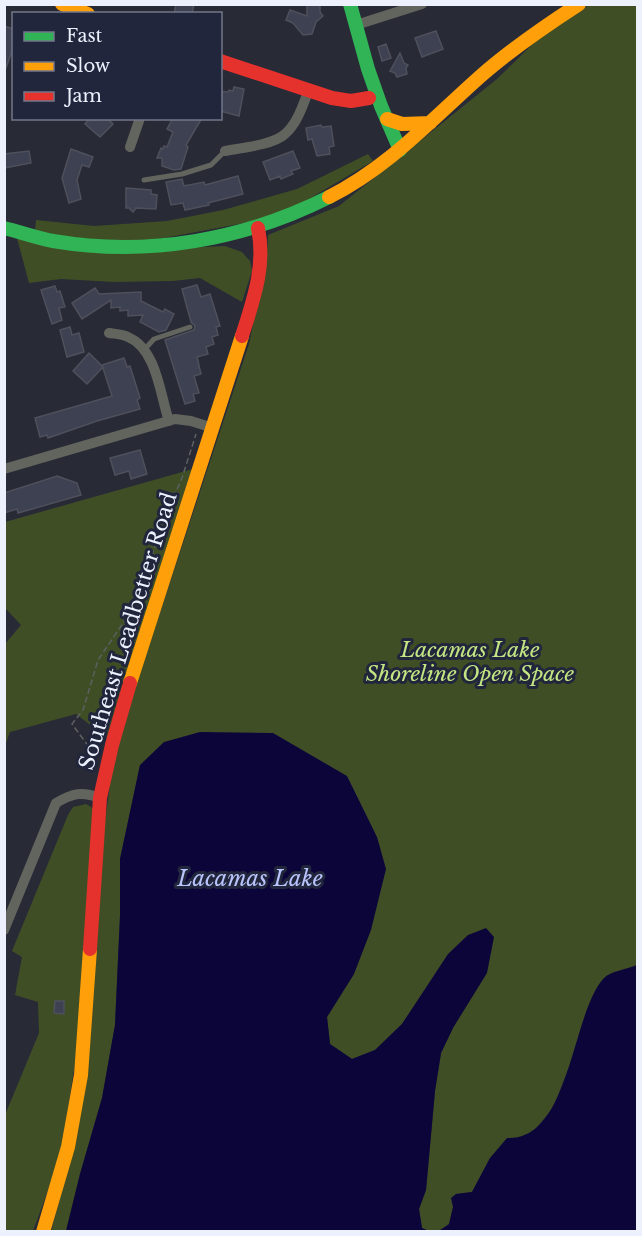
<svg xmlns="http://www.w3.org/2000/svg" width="642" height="1236" font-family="'Libre Baskerville',serif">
<rect width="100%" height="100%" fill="#282a36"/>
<path fill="#404e26" d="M589,5H637V965L624,970L574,1054L553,1108L532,1133L516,1139L490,1158L472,1192L456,1194L449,1225C439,1231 433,1234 422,1228L419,1209L426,1190L435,1091L441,1053L453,1028L425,990L402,1024L375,1050L352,1059L330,1044L327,1017L354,974L140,765L120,859V916L115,1025L102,1098L80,1174L66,1231L51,1232L77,1133L101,852L111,777L137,669L149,646L249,344L267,255L268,235L339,206L497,79L540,37Z
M368,154L373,161L292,209L250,222L142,242L95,241L35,231L36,220L94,226L167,221L223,210L297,189Z
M17,238L140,250L225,246L242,252L250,261L252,271L242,302L200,278L173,281L114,282L61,279L29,283Z
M193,469L111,741L76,714L10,732L5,746V644L21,625L5,608V522Z
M86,804L96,810L82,1017L61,1155L33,1231L5,1232V1115L39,1033L38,1002L15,995L22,957L12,951L68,815L73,807Z"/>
<path fill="#0c053a" d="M200,732L273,733L347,776L377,837L386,869L371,930L354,974L327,1017L330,1044L352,1059L375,1050L402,1024L448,954L468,935L486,928L494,937L487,973L453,1028L441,1053L435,1091L426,1190L419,1209L422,1228L429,1231H66L80,1174L102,1098L115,1025L120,916V859L140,765L164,742Z
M637,965V1231H439L449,1224L453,1207L451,1198L456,1194L472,1192L490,1158L507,1138C571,1141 571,1013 604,978C611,971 628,969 637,965Z"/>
<path fill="#3e4152" stroke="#4e505b" stroke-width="1.5" d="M176,4H194L192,14H174Z
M307,4H320V12L323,16L316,22L312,34L303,35L293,23L286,20L290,10L307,16Z
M4,26L14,29V45L6,68H4Z
M436,31L443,49L422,57L415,38Z
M386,44L391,58L382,61L378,47Z
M400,53L404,63L408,65L406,68L407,74L397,77L395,73L390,71Z
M234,87L244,89L239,116L220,111V91L228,92L229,90L233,91Z
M90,118H107L113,124L100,137L85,124Z
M173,118H202L186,145L188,147L181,169L174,170L162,166V158H157L161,148L163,149L164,146L167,147L173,132L167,129Z
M321,125L322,127L331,126L334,146L329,147L330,154L317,156L312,139L308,140L306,128Z
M71,149L93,157L89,167L82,165L77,180L81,199L69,203L62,178Z
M29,151L31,163L4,168V154Z
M293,151L300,168L291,171L293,174L281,179L280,176L270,180L263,162Z
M238,176L243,194L208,203L209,205L185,210L183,203L171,205L166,182L182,179L184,186L204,182L205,185Z
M126,188L151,190V194L157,195L156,209L136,208L133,212L129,208H126Z
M197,285L201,297L210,294L220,326L216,327L218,335L212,337L214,344L206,347L208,354L197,357L201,374L194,376L199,393L193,394L195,401L185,404L165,340L194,330L195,326L191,322L182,289Z
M55,286L57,292L60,291L65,307L59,308L62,320L52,324L41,290Z
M95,288L99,294L141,292V301L163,312L165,309L174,314L166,330L159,332L140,322L143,315L128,316V310L120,311V307L111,308V300L82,319L72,303Z
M70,327L72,335L79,333L84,352L67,357L60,330Z
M89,353L103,367L87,384L73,371Z
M124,358L127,367L130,366L140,398L137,400L140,409L97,421L48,438L47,435L40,437L35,418L112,396L102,365Z
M140,450L147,474L131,479L129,471L115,475L110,458Z
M57,476L77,483L81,495L18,513L17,509L4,513V493Z
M55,1001H64V1014L54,1013Z"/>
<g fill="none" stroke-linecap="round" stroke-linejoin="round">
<path stroke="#5e6060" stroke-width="1.5" stroke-dasharray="6 3" stroke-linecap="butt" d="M94,764L89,747L72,724L83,710L98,660L134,607L165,517L182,478L196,434"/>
<path stroke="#61655d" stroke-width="5" d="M144,180L182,174L211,165L225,151
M144,350L154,339L190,327"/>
<path stroke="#61655d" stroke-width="10" d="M356,25L422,4
M130,147L140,118
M225,151C241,148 273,145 285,134C297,124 303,105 308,92
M109,333C115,334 122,334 128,337C157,349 160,395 169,421
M4,469L175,419L191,421L213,428
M4,930L56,803C73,793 82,791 100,798"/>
<path stroke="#30b455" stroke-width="14" d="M350,4L368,69L381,106L400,150
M4,228C20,232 37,238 53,241C148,257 244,240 329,197"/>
<path stroke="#ff9f0a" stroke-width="14" d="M62,4L88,14
M387,119L402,124L430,123
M329,197C389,167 433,118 483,74C513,48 545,26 579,4
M130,683L242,336
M43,1232L68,1147L81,1075L90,949"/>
<path stroke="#e5322d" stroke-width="14" d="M220,61L332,98L351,101L369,98
M242,336C253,301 266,266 258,228
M90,949L100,798L112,745L130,683"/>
</g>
<g text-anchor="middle" stroke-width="6" stroke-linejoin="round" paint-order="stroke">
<g font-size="21" fill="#edf0fd" stroke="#22263c">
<text transform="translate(128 631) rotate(-73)" y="7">Southeast Leadbetter Road</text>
</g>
<g font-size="21" font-style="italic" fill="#c4e783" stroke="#22263c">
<text x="470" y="657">Lacamas Lake<tspan x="470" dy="24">Shoreline Open Space</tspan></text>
</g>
<g font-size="22" font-style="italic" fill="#b9c4fc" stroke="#22263c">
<text x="250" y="886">Lacamas Lake</text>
</g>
</g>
<rect width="642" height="1236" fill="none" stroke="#edf0fd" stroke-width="12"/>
<rect x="12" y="12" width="210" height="108" fill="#22263c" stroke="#737789" stroke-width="1.5"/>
<rect x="24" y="32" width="30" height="9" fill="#30b455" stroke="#737789" stroke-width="1.5"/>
<text x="66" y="42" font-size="18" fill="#edf0fd">Fast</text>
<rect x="24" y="62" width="30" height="9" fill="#ff9f0a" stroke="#737789" stroke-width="1.5"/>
<text x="66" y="72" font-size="18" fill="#edf0fd">Slow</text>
<rect x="24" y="92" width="30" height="9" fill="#e5322d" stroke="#737789" stroke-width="1.5"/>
<text x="66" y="102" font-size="18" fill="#edf0fd">Jam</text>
</svg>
